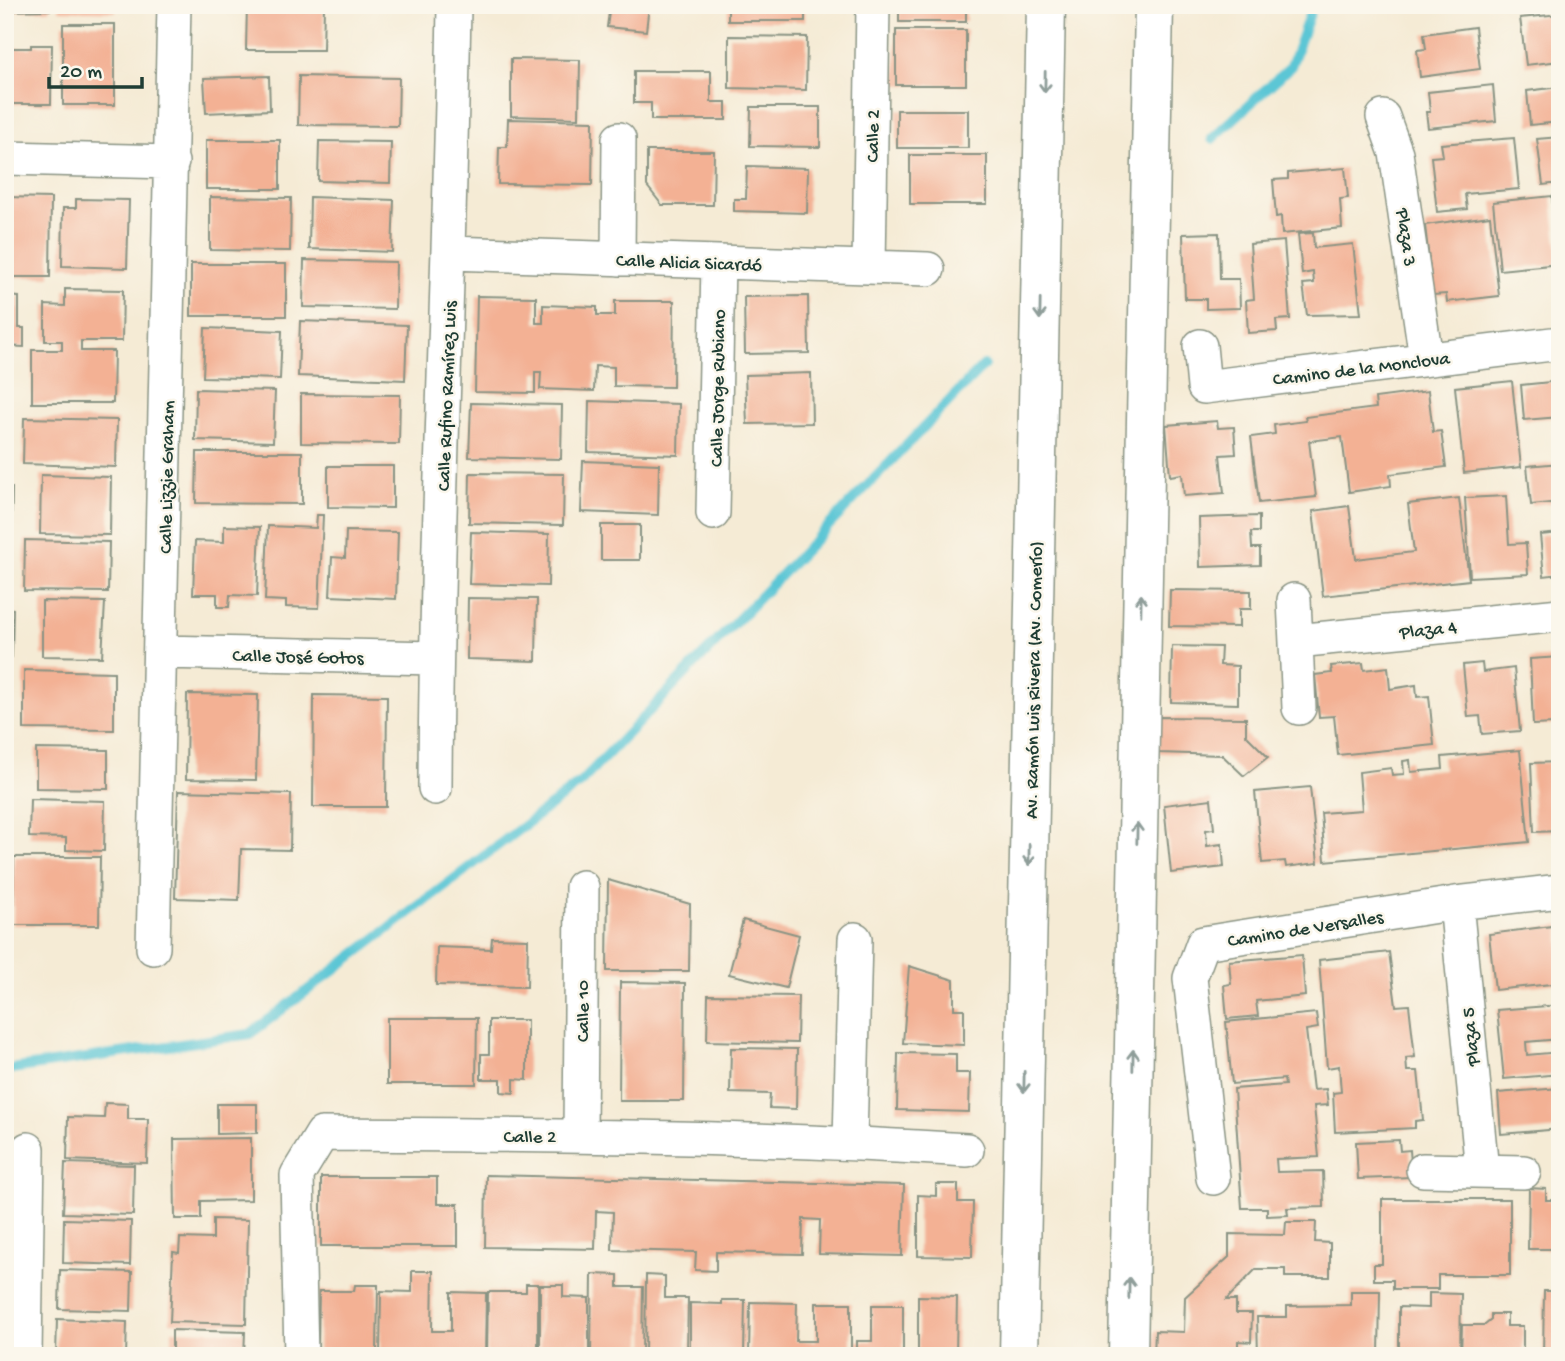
<svg xmlns="http://www.w3.org/2000/svg" width="1565" height="1361" font-family="'Gochi Hand',sans-serif">
<rect width="100%" height="100%" fill="#fbf7ec"/>
<filter id="ink" filterUnits="userSpaceOnUse"><feTurbulence type="fractalNoise" baseFrequency=".0143" numOctaves="2"/><feDisplacementMap in="SourceGraphic" scale="14" xChannelSelector="R" yChannelSelector="G"/><feConvolveMatrix kernelMatrix="1 2 1 2 8 2 1 2 1" color-interpolation-filters="sRGB"/></filter>
<filter id="wash" filterUnits="userSpaceOnUse"><feTurbulence type="fractalNoise" baseFrequency=".00686" numOctaves="4" result="noise"/><feDisplacementMap in="SourceGraphic" scale="28" xChannelSelector="R" yChannelSelector="G"/><feGaussianBlur stdDeviation="1.57" result="paint"/><feColorMatrix in="noise" values="0 0 0 0 0 0 0 0 0 0 0 0 0 0 0 0 0 1.4 0 .05"/><feComposite in="paint" operator="in"/></filter>
<g filter="url(#wash)">
<rect width="100%" height="100%" fill="#f5ebd5"/>
<g fill="none" stroke-linecap="round" stroke-linejoin="round">
<path stroke="#5bc6d5" stroke-width="10" d="M1212,139L1291,66L1313,5
M5,1070L250,1034L580,783L984,365"/>
</g>
<g id="blocks">
<path fill="#f3b194" d="M5,5H50V10L5,11Z
M60,5H116V12L59,10Z
M247,5H324L323,50H246Z
M610,5H649L646,31L607,27Z
M728,5H805V21H728Z
M899,5H966V22H899Z
M1560,14V61L1526,65L1520,18Z
M63,24H115V105H63Z
M1475,27L1480,69L1420,77L1417,50L1426,49L1424,34Z
M896,30H966V85H896Z
M729,36L807,37L806,90L729,88Z
M31,45H52L51,104H5V48H31Z
M511,59L580,60L579,118L511,116Z
M634,71H711V102H726V120H651V103H634Z
M269,76L270,110L206,113L204,78Z
M299,76L399,78L398,126L298,125Z
M1493,85L1496,121L1428,128L1426,112H1430L1428,92Z
M1560,87V122L1530,125L1527,91Z
M751,107H820V147L750,146Z
M897,110H968V148H897Z
M508,119L593,121L592,185L498,184L499,147H507Z
M1560,137V183L1543,185L1537,139Z
M1514,138L1519,189L1465,194L1467,209L1437,212L1431,157L1443,156L1441,144Z
M206,140H280V189H206Z
M319,141L391,142L390,183L318,181Z
M647,151H714L713,205H662L647,186Z
M910,155H987V204H910Z
M747,166L808,168L807,213L734,211V199H746Z
M1345,168L1348,198L1340,199L1342,228L1282,234L1281,216L1276,217L1273,180L1288,179V173Z
M1552,196L1559,264L1500,270L1493,202Z
M5,197L51,198L50,277H5Z
M210,197L291,198L290,251L210,250Z
M310,197L394,200L392,252L309,249Z
M76,199L129,200L127,268L62,266L63,208H76Z
M1490,216L1499,296L1447,302L1446,294L1433,295L1425,225Z
M1219,233L1220,279H1239L1240,308L1206,309V299H1185L1183,234Z
M1313,233L1314,248L1353,244L1361,314L1307,315L1303,284L1314,283L1313,272L1302,274L1298,234Z
M1284,241L1290,319L1276,320L1277,331L1248,333L1246,300L1254,299L1250,244Z
M304,260L396,262L395,309L303,307Z
M191,264H286V316H191Z
M65,289L123,290L122,341H81V351H114L113,403H32V350H62V341H45V305L65,306Z
M5,296L19,297V328H24V347L5,346Z
M477,296L536,297V323H543V305L597,307V315H615V301H674L673,387L614,386V367L595,366L594,391L540,389L541,372H535V393L475,392Z
M808,296L809,353L745,354L744,297Z
M300,321L407,325L405,380L298,376Z
M205,328L282,331L280,379L203,377Z
M811,373L812,423L747,424L745,375Z
M1512,381L1521,467L1464,473L1455,387Z
M1560,381V417L1524,420L1521,385Z
M196,389L275,391L273,442L195,440Z
M1428,391L1433,432L1441,431L1446,467L1390,474L1391,486L1349,492L1342,437L1309,441L1316,497L1259,503L1251,437L1275,434L1274,425L1306,421L1305,417L1376,408L1375,398Z
M301,394L400,395L399,444L301,443Z
M589,401L679,404L678,455L588,452Z
M471,403L562,405L561,459L469,457Z
M24,418L117,420L116,467L23,464Z
M1217,421L1218,428L1234,427L1236,454L1220,455L1224,493L1184,496L1182,474L1170,476L1166,425Z
M197,452H302V504L196,503Z
M583,461L659,464L658,515L581,512Z
M1560,463V502L1531,505L1527,466Z
M328,466H393V508L328,507Z
M470,473L564,474L563,525L469,523Z
M41,475L111,477L110,535L40,534Z
M5,488H12L11,537H5Z
M1506,496L1509,544L1526,543L1528,574L1470,577L1465,498Z
M1459,498L1469,580L1323,596L1313,511L1349,506L1356,559L1414,552L1408,504Z
M317,515H323L319,608L286,607V601L265,600L268,526L316,528Z
M1259,516V532H1251L1252,548H1260V565L1200,567L1199,518Z
M601,525H640V560H601Z
M224,526L260,527L257,596L230,595L229,607H217V594H193L195,541L224,542Z
M346,531L398,532L396,599L330,596L332,557L345,558Z
M471,532L549,534L548,586L469,584Z
M1560,533V574L1544,576L1540,535Z
M25,540L109,542L108,592L24,591Z
M1170,590L1251,591V609H1239V627L1169,626Z
M468,598L537,599L536,661L467,659Z
M42,601L105,602L102,657L42,656Z
M5,608L13,609L12,657H5Z
M1172,646L1221,647L1220,665L1238,666V704L1171,702Z
M1560,657V737H1555L1554,724L1533,725L1530,659Z
M1363,663L1364,670L1388,667L1390,689L1416,685L1417,697L1429,696L1434,745L1338,755L1334,716L1319,717L1315,675L1332,673L1331,666Z
M1482,663L1483,672L1514,668L1520,731L1482,734L1480,716L1468,717L1463,665Z
M24,670L114,672V730L24,729Z
M5,672H10L9,727H5Z
M187,694L258,695L256,780L186,779Z
M314,695L387,696L386,807H313Z
M1159,717L1246,718V735L1268,757L1244,776L1222,755L1159,753Z
M36,749L108,750V789L36,788Z
M1520,750L1529,842L1325,861L1321,813L1362,810L1359,772L1391,768L1392,775L1404,774L1403,761L1410,760L1411,772L1443,769L1442,757Z
M1560,762V831L1534,832L1531,763Z
M1310,787L1318,863L1286,867L1285,861L1262,863L1255,792Z
M178,791L291,794L290,850L241,849L239,900L175,898Z
M30,799L105,801L104,851L66,850V838L29,837Z
M1211,799L1214,829L1206,830L1207,846L1222,844L1224,867L1171,873L1164,805Z
M14,857H100L99,925H13Z
M608,880L690,904L689,971H607Z
M743,920L799,935L786,988L729,974Z
M1560,925V983L1495,990L1489,934Z
M492,938L528,939L527,987L436,985L437,947L491,949Z
M1389,952L1396,1006L1409,1005L1415,1057L1406,1058L1407,1071H1418L1423,1120L1415,1121V1128L1335,1132L1333,1093L1341,1092L1339,1066L1327,1068L1319,960Z
M1302,955L1305,996L1256,1001L1258,1016L1227,1019L1224,985L1231,984L1229,961Z
M909,966L954,980V1009H964V1045L903,1043Z
M620,982L685,983L684,1101H619Z
M708,995L798,996L797,1043L707,1041Z
M1560,1005V1039L1526,1042L1527,1055L1560,1052V1074L1504,1079L1497,1010Z
M1316,1013L1318,1028L1306,1030L1313,1090L1326,1089L1328,1105L1314,1106L1319,1157L1276,1159L1277,1172L1323,1171L1324,1207L1287,1208L1288,1215L1267,1216V1208H1242L1234,1089L1285,1085L1284,1079L1232,1084L1226,1022Z
M387,1018H477L476,1084H387Z
M489,1020H527V1080L514,1079V1093L501,1092V1079H481V1054H489Z
M731,1048L797,1049L796,1109L769,1108L770,1094L730,1093Z
M898,1053L956,1054V1073H970L969,1112L897,1110Z
M1560,1088V1129L1501,1134L1498,1093Z
M105,1103L128,1104V1119H148L147,1163L67,1160L68,1117L104,1118Z
M217,1104H257V1133L217,1134Z
M251,1138V1200L201,1201V1219H175L174,1139Z
M1399,1140L1400,1151L1410,1150L1412,1177L1358,1179L1356,1142Z
M65,1163L134,1165L133,1215L63,1213Z
M486,1175L904,1185L902,1256L819,1254L820,1220L803,1219L802,1254L716,1252V1271L695,1270L696,1252L612,1250L613,1212L596,1211L595,1249L485,1247Z
M321,1177H437V1204H458V1246H321Z
M936,1184H958V1202H973L972,1257L918,1256V1195L936,1196Z
M1529,1188L1546,1189V1200H1560V1249H1528Z
M1382,1199H1510V1275H1438V1289H1393V1280H1374V1264H1382Z
M64,1219L131,1221L130,1265L63,1263Z
M213,1219L248,1220L246,1324L170,1322L173,1252L179,1253L180,1238L213,1239Z
M1286,1222H1316L1315,1242L1330,1243V1277H1285V1269H1256L1226,1300H1236V1313H1252L1251,1342L1238,1341V1350H1249V1356H1154L1155,1331L1184,1332L1185,1297L1229,1257V1234L1285,1235Z
M60,1270L132,1272L131,1311L59,1309Z
M412,1271H433L432,1331H451V1292L486,1293L485,1356H380L381,1291L412,1292Z
M592,1274L618,1275V1287H643L642,1356H591Z
M646,1275L665,1276V1298H688L687,1356H645Z
M526,1284H538V1356H487L488,1292H526Z
M355,1285H378L377,1351L318,1350L319,1291H354Z
M540,1285H563V1297L589,1298V1356H540Z
M1351,1291H1380L1379,1356H1258L1257,1317H1287V1306L1351,1305Z
M1544,1291H1560V1356H1543Z
M1429,1293L1461,1294L1460,1356H1399V1307L1429,1308Z
M918,1296L957,1297L956,1356H918Z
M722,1300H745L744,1356H690V1303L722,1304Z
M750,1302L797,1303L796,1341H816V1303H851V1356H749Z
M872,1305H903V1356H857V1341H872Z
M1491,1314H1507V1326H1523V1356H1461L1462,1325H1485L1491,1320Z
M57,1319L127,1322L126,1356H56Z
M172,1330L245,1332L244,1356H172Z"/>
</g>
</g>
<g filter="url(#ink)">
<use href="#blocks" fill-opacity="0" stroke="#8a9484" stroke-width="2"/>
<g fill="none" stroke-linecap="round" stroke-linejoin="round">
<defs>
<path id="minor" d="M1383,117L1396,153L1426,358
M5,158L172,162
M450,253L928,269
M618,259L619,139
M869,267L873,5
M1200,346L1204,387L1560,343
M713,513L718,262
M1294,600L1299,708
M1296,641L1560,615
M161,652L435,658
M435,788C436,527 450,266 454,5
M1456,903L1482,1171
M153,948L174,5
M580,1135L582,887
M850,1142L855,939
M1423,1170L1524,1172
M1213,1178L1190,978L1203,943L1456,903L1560,891
M25,1356L28,1149
M301,1356L297,1175L322,1134C537,1135 752,1136 967,1150"/>
<path id="major" d="M1019,1356L1046,5
M1128,1356L1154,5"/>
</defs>
<use href="#minor" stroke="#8a9484" stroke-width="36"/>
<use href="#major" stroke="#8a9484" stroke-width="41"/>
<use href="#minor" stroke="#fff" stroke-width="33"/>
<use href="#major" stroke="#fff" stroke-width="38"/>
</g>
<defs><path id="oneway-shaft" d="M-6 0H5M1.5-3L5.5 0L1.5 3" fill="none" stroke-width="1.6" stroke-linecap="round" stroke-linejoin="round" transform="scale(1.75)"/></defs>
<g stroke="#8f9e9a">
<use href="#oneway-shaft" transform="translate(1045 82) rotate(91)"/>
<use href="#oneway-shaft" transform="translate(1040 309) rotate(91)"/>
<use href="#oneway-shaft" transform="translate(1141 605) rotate(-89)"/>
<use href="#oneway-shaft" transform="translate(1137 833) rotate(-89)"/>
<use href="#oneway-shaft" transform="translate(1029 855) rotate(91)"/>
<use href="#oneway-shaft" transform="translate(1133 1060) rotate(-89)"/>
<use href="#oneway-shaft" transform="translate(1024 1082) rotate(91)"/>
<use href="#oneway-shaft" transform="translate(1129 1288) rotate(-89)"/>
</g>
</g>
<g text-anchor="middle" stroke-width="5" stroke-linejoin="round" paint-order="stroke">
<g font-size="19" fill="#1f3d34" stroke="#fbf7ec">
<text transform="translate(871 136) rotate(-89)" y="7">Calle 2</text>
<text transform="translate(1408 237) rotate(82)" y="7">Plaza 3</text>
<text transform="translate(689 261) rotate(2)" y="7">Calle Alicia Sicardó</text>
<text transform="translate(1361 367) rotate(-7)" y="7">Camino de la Monclova</text>
<text transform="translate(716 388) rotate(-89)" y="7">Calle Jorge Rubiano</text>
<text transform="translate(445 396) rotate(-88)" y="7">Calle Rufino Ramírez Luis</text>
<text transform="translate(165 477) rotate(-89)" y="7">Calle Lizzie Graham</text>
<text transform="translate(1428 628) rotate(-6)" y="7">Plaza 4</text>
<text transform="translate(298 655) rotate(1)" y="7">Calle José Gotos</text>
<text transform="translate(1032 680) rotate(-89)" y="7">Av. Ramón Luis Rivera (Av. Comerío)</text>
<text transform="translate(1305 927) rotate(-9)" y="7">Camino de Versalles</text>
<text transform="translate(581 1011) rotate(-90)" y="7">Calle 10</text>
<text transform="translate(1469 1037) rotate(-96)" y="7">Plaza 5</text>
<text x="530" y="1142">Calle 2</text>
</g>
</g>
<rect width="1565" height="1361" fill="none" stroke="#fbf7ec" stroke-width="28"/>
<path d="M49 77v10h93v-10" fill="none" stroke="#1f3d34" stroke-width="3.5"/>
<text x="60" y="77" font-size="21" fill="#1f3d34" stroke="#fbf7ec" stroke-width="5" paint-order="stroke">20 m</text>
</svg>
